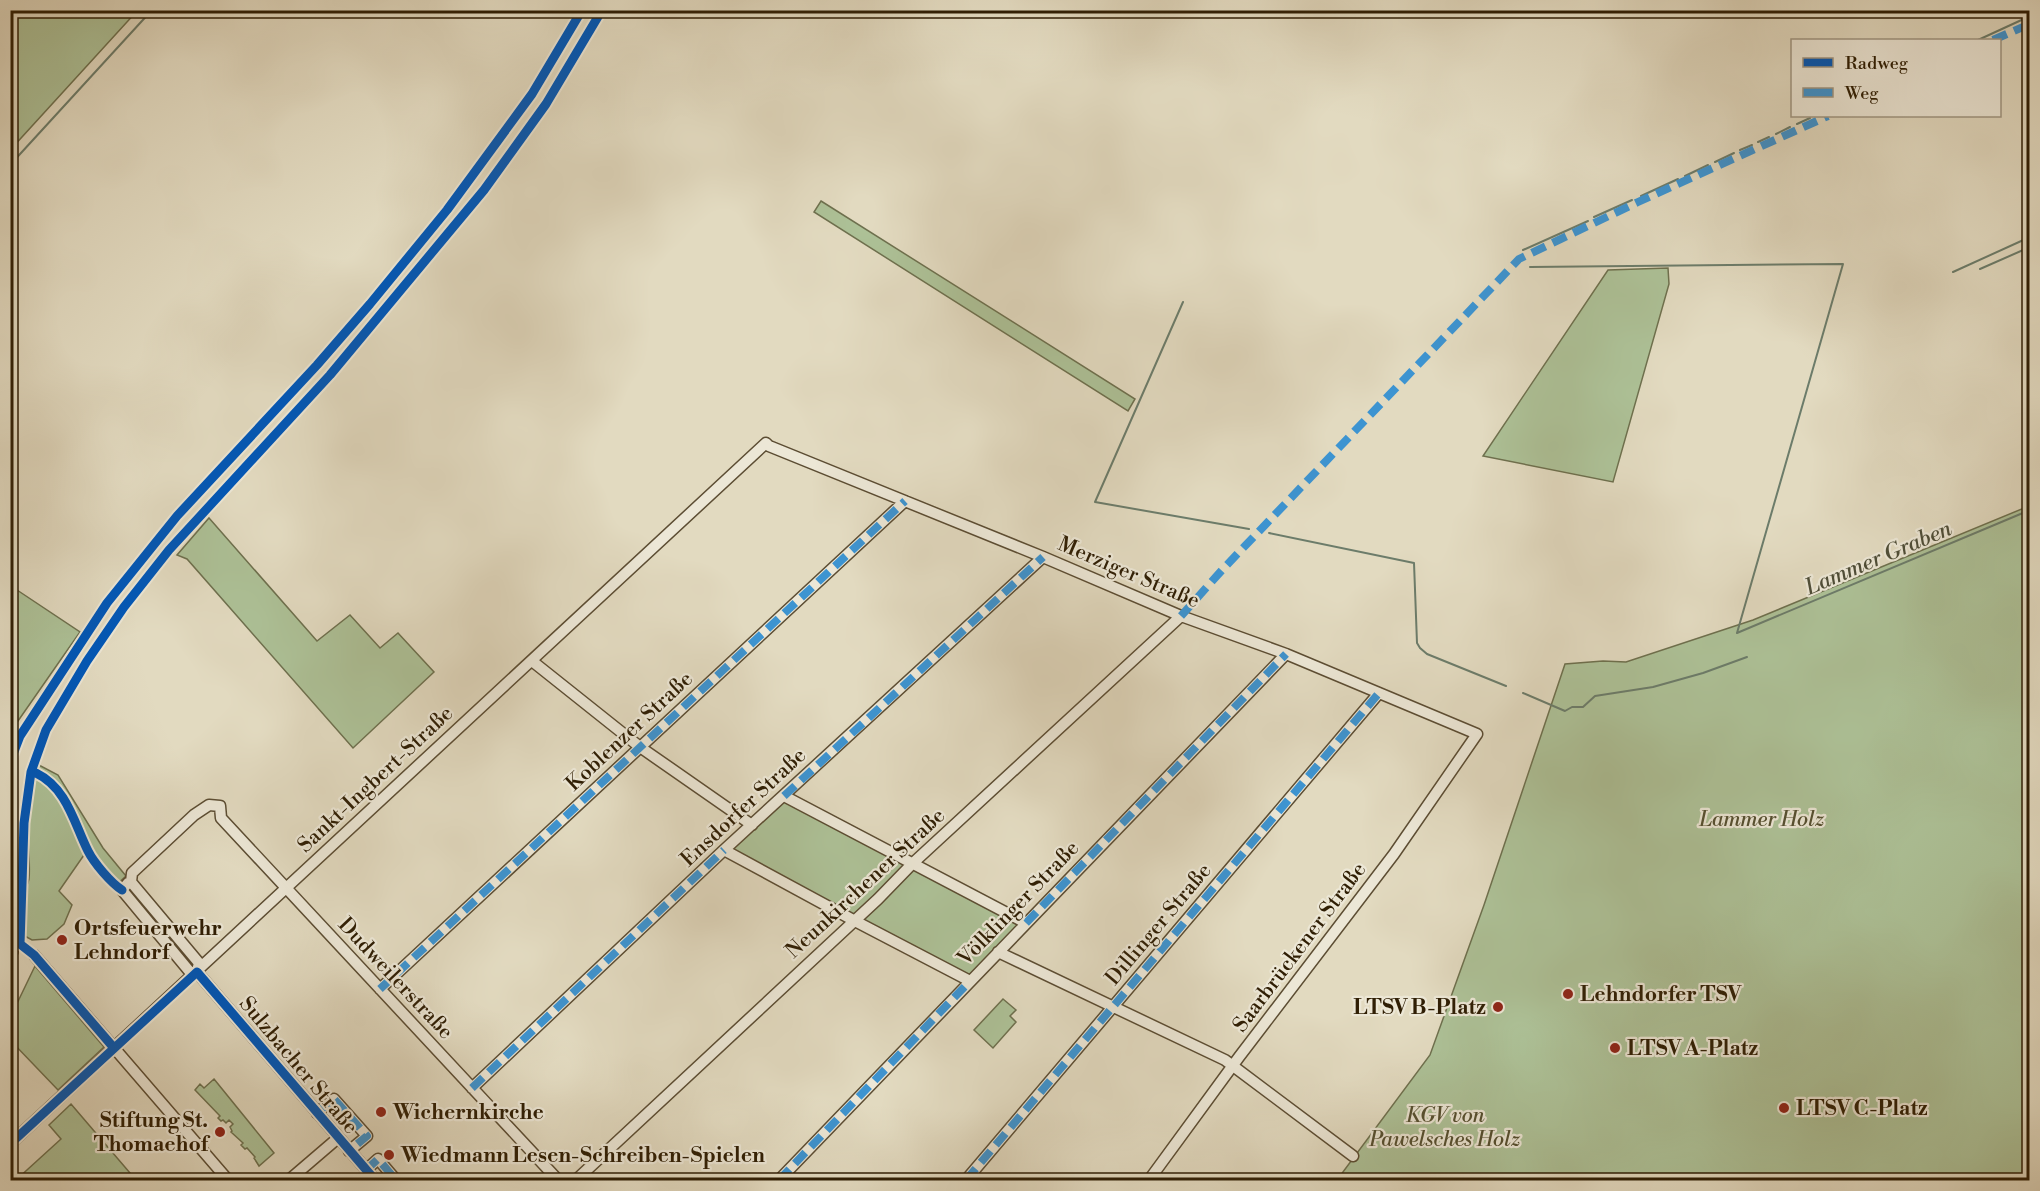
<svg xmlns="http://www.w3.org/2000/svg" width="2040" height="1191" font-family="'Libre Bodoni',serif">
<rect width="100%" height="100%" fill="#e2dac0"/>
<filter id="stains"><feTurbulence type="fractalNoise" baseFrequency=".00333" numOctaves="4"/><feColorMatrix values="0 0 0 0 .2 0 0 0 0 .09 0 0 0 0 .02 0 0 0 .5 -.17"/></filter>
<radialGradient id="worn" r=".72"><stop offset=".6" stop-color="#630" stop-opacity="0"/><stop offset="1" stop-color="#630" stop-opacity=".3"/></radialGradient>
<path fill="#adc197" stroke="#6e704e" stroke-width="1.5" d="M11,10L137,11L11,149L10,11Z
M821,201L1135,399L1128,411L814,212Z
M1668,268L1669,284L1613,482L1483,456L1608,270Z
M2029,506V1180H1651L1636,1174L1629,1180H1337L1430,1055L1484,905L1565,664L1603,661L1626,662L1753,620Z
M209,518L317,641L350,615L380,648L398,633L434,672L353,748L187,559L177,555Z
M11,586L80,632L11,731Z
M35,763L58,775L103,848L126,876L114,887L84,855L59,891L72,905L64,924L47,939L32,940L23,935C24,921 23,906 25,892C26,888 28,883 29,879C32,847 18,799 38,771Z
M784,796L1026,923L970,981L724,850Z
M35,966L104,1047L58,1090L11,1041V1016Z
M1003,999L1016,1010L1010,1016L1016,1022L993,1048L974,1030Z
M214,1079L274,1153L259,1166L254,1158L255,1157L247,1148L245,1149L241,1145L243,1143L231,1132L232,1131L230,1127L233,1124L229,1120L226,1123L223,1120L221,1121L218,1118L220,1116L195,1090L200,1084L204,1088Z
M71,1104L136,1180H16L61,1139L49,1125Z"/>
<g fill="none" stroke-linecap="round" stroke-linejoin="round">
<path stroke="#6c7c6a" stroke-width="2" d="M1978,40L2028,17
M1797,124L1810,118
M1776,134L1790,127
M1758,142L1769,137
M1740,150L1752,145
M1715,162L1734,153
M10,165L152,10
M1685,176L1708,165
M1641,196L1678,179
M1594,217L1632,200
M1523,250L1588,221
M1530,267L1843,264L1737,633
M1980,269L2030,247
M1953,272L2030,237
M1183,302L1095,502L1249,529
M1269,533L1414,563L1417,643L1420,648L1427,654L1506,686
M1737,633L2030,510
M1523,693L1565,711L1572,707H1583L1595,696L1653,687L1703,673L1747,657"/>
<defs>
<path id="street" d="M532,661L640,747L752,825
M784,796L1026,923
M724,850L855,921L970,981
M131,882L132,873L194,815L209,805L220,806L221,818L558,1180
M998,952L1225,1060L1353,1156
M34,955L228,1180
M197,971L199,963L131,882L128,883L122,890L190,972H197L375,1180
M380,989L905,501
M472,1088L724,850L1043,557
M317,1113L334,1099L367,1136L349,1151
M10,1144L766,443L769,446L1043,557L1181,616L1286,654L1477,734L1394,854L1239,1057L1149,1180
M366,1170L378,1159L396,1180
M289,1180L338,1138
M576,1180L878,899L912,864L1181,616
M779,1180L1286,654
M966,1180L1379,693"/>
<path id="primary" d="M10,953L13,924L12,839L20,769L40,723L90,641L115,605L161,547L322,373L428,247L522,125L593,10"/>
</defs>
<use href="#street" stroke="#5c4d33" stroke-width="13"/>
<use href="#primary" stroke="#2f1e04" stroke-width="17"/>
<use href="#street" stroke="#ece7d6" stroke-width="10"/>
<use href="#primary" stroke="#e2dac0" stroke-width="15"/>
<path stroke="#3d94d1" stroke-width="8" stroke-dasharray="15 8" stroke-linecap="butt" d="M1993,40L2030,24
M1181,616L1223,569L1519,259L1638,202L1828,116
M784,796L1043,557
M1026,923L1286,654
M380,989L905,501
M472,1088L724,850
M317,1113L334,1099L367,1136L349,1151
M366,1170L378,1159L396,1180
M779,1180L970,981
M966,1180L1379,693"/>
<defs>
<path id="cycleway" d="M10,762L20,736L107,603L177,516L317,365L370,304L447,210L532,94L582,10
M36,773C67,788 74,823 88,851C94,863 111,883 122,890
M11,943L20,944L34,955L114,1048
M20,944L24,823L31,772L46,730L87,661L124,607L169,550L330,375L484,190L546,104L602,10
M10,1144L197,972L375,1180"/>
</defs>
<use href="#cycleway" stroke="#ece7d6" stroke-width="13"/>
<use href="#cycleway" stroke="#0057b8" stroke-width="9"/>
</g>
<g fill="#8f2418" stroke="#ece7d6" stroke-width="2">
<circle cx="62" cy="940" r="6"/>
<circle cx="1568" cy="994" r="6"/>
<circle cx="1498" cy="1007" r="6"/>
<circle cx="1615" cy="1048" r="6"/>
<circle cx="1784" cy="1108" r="6"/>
<circle cx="381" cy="1112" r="6"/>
<circle cx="220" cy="1132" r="6"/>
<circle cx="389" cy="1155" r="6"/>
</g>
<g text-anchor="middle" stroke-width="4.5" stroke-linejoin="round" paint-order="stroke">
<g font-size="21" fill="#2f1e04" stroke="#ece7d6">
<text transform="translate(1129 572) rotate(23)" y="7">Merziger Straße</text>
<text transform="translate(629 731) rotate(-43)" y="7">Koblenzer Straße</text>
<text transform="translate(375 779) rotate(-43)" y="7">Sankt-Ingbert-Straße</text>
<text transform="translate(743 807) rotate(-43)" y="7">Ensdorfer Straße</text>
<text transform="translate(865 883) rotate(-43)" y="7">Neunkirchener Straße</text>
<text transform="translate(1018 903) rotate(-46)" y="7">Völklinger Straße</text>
<text transform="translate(1158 924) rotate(-50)" y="7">Dillinger Straße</text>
<text transform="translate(1299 947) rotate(-53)" y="7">Saarbrückener Straße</text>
<text transform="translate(396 978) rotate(47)" y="7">Dudweilerstraße</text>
<text transform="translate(299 1065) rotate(50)" y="7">Sulzbacher Straße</text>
</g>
<g font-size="21" font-style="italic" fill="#554f30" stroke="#ece7d6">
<text x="1762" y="826">Lammer Holz</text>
<text x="1445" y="1122">KGV von<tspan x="1445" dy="24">Pawelsches Holz</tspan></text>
</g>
<g font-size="21" font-weight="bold" fill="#2f1e04" stroke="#ece7d6" text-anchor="start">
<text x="74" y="935">Ortsfeuerwehr<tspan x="74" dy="24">Lehndorf</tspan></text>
<text x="1580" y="1001">Lehndorfer TSV</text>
<text x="1486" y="1014" text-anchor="end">LTSV B-Platz</text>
<text x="1627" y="1055">LTSV A-Platz</text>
<text x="1796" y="1115">LTSV C-Platz</text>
<text x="393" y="1119">Wichernkirche</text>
<text x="208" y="1127" text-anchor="end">Stiftung St.<tspan x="208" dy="24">Thomaehof</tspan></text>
<text x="401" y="1162">Wiedmann Lesen-Schreiben-Spielen</text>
</g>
<g font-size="22" font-style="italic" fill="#4e4d37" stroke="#ece7d6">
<text transform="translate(1878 557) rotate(-23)" y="8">Lammer Graben</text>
</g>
</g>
<rect width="2040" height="1191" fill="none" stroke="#e2dac0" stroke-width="36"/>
<rect x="12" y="12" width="2016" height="1167" fill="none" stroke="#2f1e04" stroke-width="3"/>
<rect x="18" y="18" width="2004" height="1155" fill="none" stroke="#2f1e04" stroke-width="1.5"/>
<rect x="1791" y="39" width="210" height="78" fill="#ece7d6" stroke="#a09782" stroke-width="1.5"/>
<rect x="1803" y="58" width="30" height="9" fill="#0057b8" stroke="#a09782" stroke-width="1.5"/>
<text x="1845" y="69" font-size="18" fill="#2f1e04">Radweg</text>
<rect x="1803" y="88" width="30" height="9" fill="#3d94d1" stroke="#a09782" stroke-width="1.5"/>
<text x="1845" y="99" font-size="18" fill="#2f1e04">Weg</text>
<rect width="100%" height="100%" filter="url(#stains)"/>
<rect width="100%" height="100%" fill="url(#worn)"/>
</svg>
